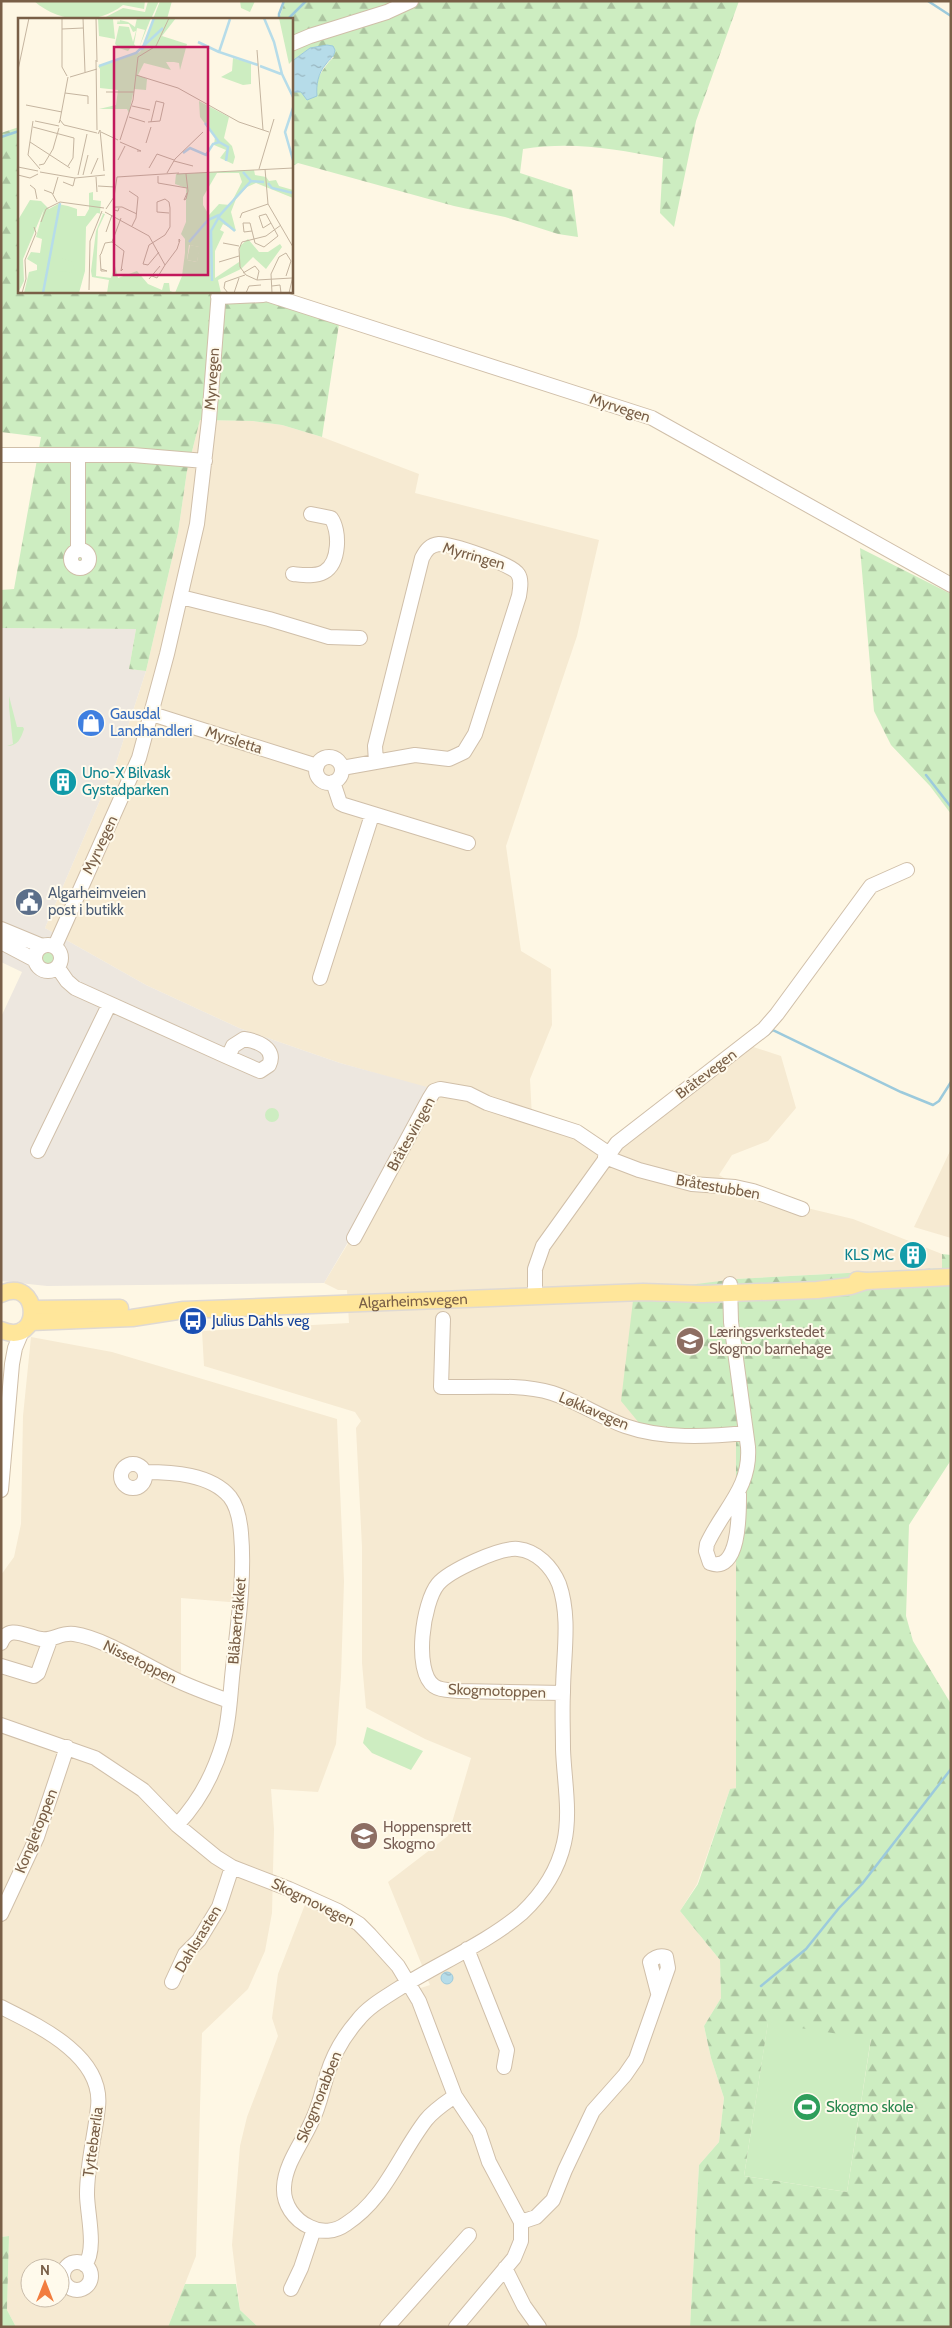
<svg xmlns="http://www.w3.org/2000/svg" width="952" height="2328" font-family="Cabin,sans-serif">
<defs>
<pattern id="forest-firs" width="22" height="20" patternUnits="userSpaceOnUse" patternTransform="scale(1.25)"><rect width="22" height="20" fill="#cdedc1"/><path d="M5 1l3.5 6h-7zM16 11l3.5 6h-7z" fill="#abc39f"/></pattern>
<pattern id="water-ripples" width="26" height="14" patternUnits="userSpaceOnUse" patternTransform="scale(1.25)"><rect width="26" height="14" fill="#b6dce9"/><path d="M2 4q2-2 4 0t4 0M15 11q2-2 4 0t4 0" fill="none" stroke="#99b6bf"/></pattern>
</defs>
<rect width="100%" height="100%" fill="#fef7e4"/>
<path fill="#f6ead2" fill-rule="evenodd" d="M200,420L253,421L282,425L322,437L419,474L415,493L599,540L577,636L506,846L521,951L551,969L552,1025L530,1079L532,1118L604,1147L738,1042L781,1056L796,1108L768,1141L732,1155L719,1175L753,1195L853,1219L942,1254V1268L736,1279V1789H730L697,1884L680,1911L720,1960L721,1998L704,2026L711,2058L724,2098L719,2142L699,2165L690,2327H258L240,2310L232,2245L240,2146L247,2117L278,2036L272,2018L278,1974L306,1902L353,1924L393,1969L405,1993L430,1985L388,1882L448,1836L471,1758L425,1739L366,1708L362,1663V1547L356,1428L361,1421L355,1412L204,1366L202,1331L349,1323L347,1290H338L324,1283L355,1232L427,1088L340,1063L239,1028L146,985L45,928L116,763L146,671L178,533L187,471Z
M951,1149V1238L914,1227Z
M31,1337L112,1352L337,1419L344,1581L341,1677L336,1744L318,1792L271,1789L274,1829L272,1913L265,1951L248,1989L202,2033L196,2256L168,2327H16L7,2310L9,2236L1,2237V1575L14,1557L21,1524L23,1416ZM181,1598L241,1603L236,1699L181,1683ZM30,2268H60V2298H30Z"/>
<path fill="#ede7df" d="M1,628L136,629L129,669L146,671L116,763L45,928L146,985L239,1028L340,1063L427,1087L413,1132L324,1283L47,1286L1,1281V1017L22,972L1,962Z"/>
<path fill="#cdedc1" d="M34,1H145L144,9L123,5C96,26 59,23 34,1Z
M148,1H159L151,19H102L123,8L145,12Z
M160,1H172L167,19H153Z
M240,1H255L250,12L241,8Z
M9,696L17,727H23L24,729C21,738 18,746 7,746L13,744L9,707Z
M42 958a7 7 0 1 1 14 0a7 7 0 1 1-14 0Z
M265 1115a7 7 0 1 1 14 0a7 7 0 1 1-14 0Z
M367,1727L423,1751L411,1770L372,1753L363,1743Z
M768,2022L871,2038L847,2192L744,2176Z"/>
<path fill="url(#forest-firs)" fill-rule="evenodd" d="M285,1H739L696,121L674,227L660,213L663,158C614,149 573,141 523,149L520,173L572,190L578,237L558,234L505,217L454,206L298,163L291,167V92C319,92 317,71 334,57L310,48L291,62V19H279Z
M19,127V291H261L339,324L322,437L282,425L253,421L200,420L187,471L178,533L146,671L129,669L136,629L1,628V590L14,589L41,437L1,432V133Z
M860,548L951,594V814L930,786L891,745L874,711Z
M942,1254L951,1255V1460L909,1525L906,1616L913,1641L951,1704V2327H690L699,2165L719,2142L724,2098L711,2058L704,2026L721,1998L720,1960L680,1911L698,1884L730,1789L736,1788V1440L649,1435L621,1401L634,1292L736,1279L942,1268ZM768,2023L871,2039L847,2192L744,2176Z
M9,2236L7,2310L16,2327H1V2237Z
M185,2284H236L240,2310L258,2327H168Z"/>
<path fill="url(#water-ripples)" stroke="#9ccadc" d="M327,45L333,46L335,50C334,58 330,58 326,64C318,73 316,85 317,96L307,100L301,92H291V62L310,48Z
M441 1978a6 6 0 1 1 12 0a6 6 0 1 1-12 0Z"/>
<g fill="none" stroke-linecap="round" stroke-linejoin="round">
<path stroke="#9ccadc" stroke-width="2.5" d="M928,1L951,16
M279,19V14L284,1
M288,19L306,1
M1,137L19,131
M926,775L951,807
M767,1035L773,1030L901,1092L933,1105L939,1101L951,1082
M761,1986L806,1949L839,1908L862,1884L951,1769"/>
<defs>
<path id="minor" d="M291,44L310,36L387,12L411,1
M257,291L652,418L951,585
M218,297L263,295
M1,455H133L205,461
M78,455V549
M71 559a9 9 0 1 1 18 0a9 9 0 1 1-18 0Z
M293,574C303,575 315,577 324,572C340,563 340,530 331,518L311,514
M181,597L269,619L329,637L360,638
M152,714L317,766
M316 770a13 13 0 1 1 26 0a13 13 0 1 1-26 0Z
M342,768L415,755L449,759L464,752L475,734L519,596C520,589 522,580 518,574C513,564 451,544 439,544C430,545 426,550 422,558L375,746L376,762
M333,782L340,803L344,805L468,843
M1,929L42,946
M1,942L35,960
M35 958a13 13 0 1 1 26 0a13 13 0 1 1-26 0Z
M55,946L139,758L167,654L197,524L209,420L219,291
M58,968L67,981L75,988L228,1057L233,1046L244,1039C258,1041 277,1049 269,1065L260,1071L228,1057
M320,978L372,815
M38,1151L109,1005
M605,1157L639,1170L692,1184L735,1187L753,1191L802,1209
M354,1238L429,1099L434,1091L440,1089L469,1094L487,1103L577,1132L608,1153
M730,1284L731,1322L748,1447C751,1488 723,1509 707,1544L706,1551L710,1563C740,1574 739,1513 739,1494
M535,1296V1269L543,1246L617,1143L764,1029L777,1014L871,886L907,870
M443,1319L441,1387C475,1388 519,1383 552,1393C577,1401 600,1417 625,1426C662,1439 707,1437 746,1433
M121 1476a12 12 0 1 1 24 0a12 12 0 1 1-24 0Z
M145,1472C172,1472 211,1474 230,1497C237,1506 240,1521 241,1533C245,1577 238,1624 233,1668C230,1693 230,1719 223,1743C214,1773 199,1802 177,1825
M1,1490L12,1364L15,1348L23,1329
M1,1643C8,1623 27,1637 41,1639C53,1641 61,1632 74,1634C103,1638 145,1665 172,1678C190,1687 210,1694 229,1701
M1,1666L34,1676L38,1673L50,1640
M1,1725L95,1758L143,1790L177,1825L216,1857L232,1867L289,1889L338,1911L359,1924L370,1935L398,1966L419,2001L455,2096L479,2132L489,2162L521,2222L536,2217L553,2200L565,2170L593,2111L625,2075L636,2059L668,1968L666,1957C659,1955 655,1957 650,1962L658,1993
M1,1914L37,1837L67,1747
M467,1949L507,2050L504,2067
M172,1982L185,1954L199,1940L219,1907L232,1867
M1,2007C39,2026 104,2056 98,2107C95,2136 87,2164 87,2194C87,2213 97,2249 85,2265
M455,2096C445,2103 434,2110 426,2120C399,2155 385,2199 346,2224C335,2232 321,2233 310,2227C294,2220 283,2204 284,2187C285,2164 302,2143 311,2123C319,2108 322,2091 327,2075C333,2055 344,2036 358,2020C368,2007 384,1998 398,1989C437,1964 487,1943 522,1913C542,1894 558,1870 564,1843C571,1813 564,1779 563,1749C563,1730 562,1710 563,1692C563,1657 571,1618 559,1584C552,1567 537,1551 518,1549C500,1547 449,1571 438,1584C423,1602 413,1671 434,1686C441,1691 451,1690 459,1691L563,1693
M63 2276a14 14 0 1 1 28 0a14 14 0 1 1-28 0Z
M505,2268L524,2306L539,2327
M291,2289L301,2268L314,2229
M387,2327L469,2235
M456,2327L514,2258L521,2241V2222"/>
<g id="major">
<path d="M857,1280L866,1281L951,1277"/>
<path d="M1,1294C41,1275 43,1348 1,1330"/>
<path d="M32,1309L120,1308"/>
<path id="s1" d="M30,1322L132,1318L184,1310L643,1292L702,1294L817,1290L851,1286L866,1281"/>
</g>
</defs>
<use href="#minor" stroke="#d0bfa9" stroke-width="16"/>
<use href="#major" stroke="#dfd9d3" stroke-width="19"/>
<use href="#minor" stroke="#fff" stroke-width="14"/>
<use href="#major" stroke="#ffe69a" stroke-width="16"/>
</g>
<defs>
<symbol id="shop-disc" viewBox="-11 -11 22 22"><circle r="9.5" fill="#3f7fe0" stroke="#fffaec"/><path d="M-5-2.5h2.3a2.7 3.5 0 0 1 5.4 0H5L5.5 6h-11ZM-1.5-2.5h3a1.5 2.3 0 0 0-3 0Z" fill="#fff"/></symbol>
<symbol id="building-disc" viewBox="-11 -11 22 22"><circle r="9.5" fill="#0f9aa8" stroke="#fffaec"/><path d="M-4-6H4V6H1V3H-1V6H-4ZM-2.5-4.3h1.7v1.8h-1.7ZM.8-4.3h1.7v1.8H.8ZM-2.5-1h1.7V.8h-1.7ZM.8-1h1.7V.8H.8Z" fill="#fff"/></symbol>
<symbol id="civic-disc" viewBox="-11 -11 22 22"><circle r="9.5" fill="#5c6f8a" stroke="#fffaec"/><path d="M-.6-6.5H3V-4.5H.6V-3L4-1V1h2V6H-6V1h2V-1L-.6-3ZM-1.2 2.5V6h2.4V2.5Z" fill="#fff"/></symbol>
<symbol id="bus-disc" viewBox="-11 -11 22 22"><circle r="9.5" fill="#1a4fb4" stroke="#fffaec"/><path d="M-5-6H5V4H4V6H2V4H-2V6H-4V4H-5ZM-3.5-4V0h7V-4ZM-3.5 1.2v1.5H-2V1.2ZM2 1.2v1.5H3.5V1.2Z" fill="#fff"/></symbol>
<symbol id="school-disc" viewBox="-11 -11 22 22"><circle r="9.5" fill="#8d6e63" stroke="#fffaec"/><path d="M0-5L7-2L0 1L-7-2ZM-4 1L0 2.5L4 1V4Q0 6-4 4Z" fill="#fff"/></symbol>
<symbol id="stadium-disc" viewBox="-11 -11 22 22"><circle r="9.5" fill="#2e9e5b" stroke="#fffaec"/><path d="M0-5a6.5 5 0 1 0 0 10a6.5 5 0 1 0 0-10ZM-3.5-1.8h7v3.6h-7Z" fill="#fff"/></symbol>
</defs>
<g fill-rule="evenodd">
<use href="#shop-disc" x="75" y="707" width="32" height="32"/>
<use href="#building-disc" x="47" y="766" width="32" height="32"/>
<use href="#civic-disc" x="13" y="886" width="32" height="32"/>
<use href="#building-disc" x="897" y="1239" width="32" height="32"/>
<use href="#bus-disc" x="177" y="1305" width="32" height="32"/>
<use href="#school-disc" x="674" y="1325" width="32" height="32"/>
<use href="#school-disc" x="348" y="1820" width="32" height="32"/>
<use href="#stadium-disc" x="791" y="2091" width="32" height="32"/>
</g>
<g text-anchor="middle" stroke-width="4" stroke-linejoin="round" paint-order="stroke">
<g font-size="15" fill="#795f47" stroke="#fffaec">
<text transform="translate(212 379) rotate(-86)" y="5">Myrvegen</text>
<text transform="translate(620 408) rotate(18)" y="5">Myrvegen</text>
<text transform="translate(474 556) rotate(16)" y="5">Myrringen</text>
<text transform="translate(234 740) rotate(18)" y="5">Myrsletta</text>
<text transform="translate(100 845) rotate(-65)" y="5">Myrvegen</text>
<text transform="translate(706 1074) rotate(-37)" y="5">Bråtevegen</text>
<text transform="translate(411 1134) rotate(-61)" y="5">Bråtesvingen</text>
<text transform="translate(718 1187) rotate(10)" y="5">Bråtestubben</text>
<text dy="5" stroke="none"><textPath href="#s1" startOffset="384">Algarheimsvegen</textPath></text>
<text transform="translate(594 1411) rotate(23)" y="5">Løkkavegen</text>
<text transform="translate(237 1621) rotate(-85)" y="5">Blåbærtråkket</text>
<text transform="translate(140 1662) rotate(26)" y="5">Nissetoppen</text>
<text transform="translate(497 1691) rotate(2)" y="5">Skogmotoppen</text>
<text transform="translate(36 1831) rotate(-68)" y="5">Kongletoppen</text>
<text transform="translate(313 1902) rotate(26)" y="5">Skogmovegen</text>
<text transform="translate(198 1939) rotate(-59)" y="5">Dahlsrasten</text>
<text transform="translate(319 2097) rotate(-68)" y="5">Skogmorabben</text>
<text transform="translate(93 2142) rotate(-82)" y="5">Tyttebærlia</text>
</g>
<g font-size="15" fill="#366cbe" stroke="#fffaec" text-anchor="start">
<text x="110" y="719">Gausdal<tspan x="110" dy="17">Landhandleri</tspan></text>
</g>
<g font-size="15" fill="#0d838f" stroke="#fffaec" text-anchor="start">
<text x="82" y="778">Uno-X Bilvask<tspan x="82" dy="17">Gystadparken</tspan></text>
<text x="894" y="1260" text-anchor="end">KLS MC</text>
</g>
<g font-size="15" fill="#4e5e75" stroke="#fffaec" text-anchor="start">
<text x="48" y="898">Algarheimveien<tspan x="48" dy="17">post i butikk</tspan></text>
</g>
<g font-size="15" fill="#164399" stroke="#fffaec" text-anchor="start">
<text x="212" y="1326">Julius Dahls veg</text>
</g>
<g font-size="15" fill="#785e54" stroke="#fffaec" text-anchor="start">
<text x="709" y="1337">Læringsverkstedet<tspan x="709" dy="17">Skogmo barnehage</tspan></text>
<text x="383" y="1832">Hoppensprett<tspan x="383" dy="17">Skogmo</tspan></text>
</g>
<g font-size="15" fill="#27864d" stroke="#fffaec" text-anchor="start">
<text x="826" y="2112">Skogmo skole</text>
</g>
</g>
<g transform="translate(18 18)">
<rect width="275" height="275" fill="#fef7e4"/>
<path d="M119,0H133L121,30L127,12L119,10L116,26L119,30L114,28L110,33L101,30L97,26L101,8L111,9L115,24L118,13L115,14L111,6H99L100,2L101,5L102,2L110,4L117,9ZM80,1H95L97,21L81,18ZM172,227L182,229L179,244L169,242Z" fill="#cdedc1"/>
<path d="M136,0H158L144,18L169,26L162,52L161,45L156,44H148L153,52L126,45L120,57L129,61L128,72L116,71L111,95L109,91H81L98,87L100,72L82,70V51L80,48L122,34ZM261,0H275V42L271,46ZM215,40L233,45V66L225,67L203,59L214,53ZM181,83L211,99L206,120L214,128L217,139L215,146L202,140L208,132L196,127L197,119L182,99ZM236,152L237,157L248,159L251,163L258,162L261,168L275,172V180L238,165L229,169L218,181L213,194L218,213L205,206L202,212L206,214L197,233V260L221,244L222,228L230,221L241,234H250L262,226L264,229L248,251L235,239L223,251L200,262L203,275H89L91,262L74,259L73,253L78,213L85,196L79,195L68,209L67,253L61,275H6L11,254L19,252V247L9,241L13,234L22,235L24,221L18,219L26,191L5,241L6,263L0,275V202L12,182L23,183L31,191L40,186L50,188L59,191V198H67L71,191V175L75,174V182L83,183L82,195L87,196L80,211L78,258L93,260L97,248L100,260L119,253L130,266L144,272L146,265H151L152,273L157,275L164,258L167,235V221L163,216L168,204V170L157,166L158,156ZM199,155H221L224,164L212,187L201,186L191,197L185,187V179ZM171,227L181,229L179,244L169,242Z" fill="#cdedc1" fill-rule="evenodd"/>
<path d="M38,204L28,255L26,257L29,231ZM42,240L54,244L58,255L41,253Z" fill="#cdedc1"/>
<path fill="none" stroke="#b6dce9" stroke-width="2.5" d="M246,0L256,24L264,56L275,79M212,1L201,34L240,47M180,24L201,34M124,32L136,0M81,48L118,35L145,10M242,48L263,56M275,90L267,114L275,142M187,105L201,124M165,135L172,130L188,137L195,126L201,124L210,129L208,143M225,154L233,163L246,164M250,165L254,170L275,175M201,200L217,213M171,224L190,202L201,197M194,263L193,213L202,197L233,163M25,275L42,185"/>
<path fill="none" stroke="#c5b5a0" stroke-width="1" d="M44,0V49L49,58M65,0L67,54M78,0L79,44M44,11L65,10M239,32L245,112M78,42L79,112M0,52L11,0M118,57L160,70L221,104L251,114M52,59L79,51M88,74H116M47,75L70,78V86M8,87L44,94M114,88L132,92M111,99L127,104M42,102L50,59M15,103L10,137L22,151M17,103L41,108M130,104L142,103L146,85L138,83L133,104M41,105L42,102L46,107L79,115M15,109L56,120L55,140L50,148M83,114L100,122M80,116L82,112L86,153M102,122L115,82L120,39L138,28L151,0M12,124L52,150M102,124L123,133H119M128,125L133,109M100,142L107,128M156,143L175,148M21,147L26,146L35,131L41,110M0,149L20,153M131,150L139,136L156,142M241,151L256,101M247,151L250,186L275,229M22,154L57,160L87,157M149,155L157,141L185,114M73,156L80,140M159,156L275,150M168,156L170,173L168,181L166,182L169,175M0,157L12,160L20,156M60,157L69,116M65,157L70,137M140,158V165L169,170M78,159L79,174M99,159L161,155M45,164L55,168L57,160M12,167L17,171L19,181M80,168L97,169M26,172L34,175L39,184M111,173L120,179L118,200L114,208M35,176L40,159M101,190L100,193L96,192L97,189H104L119,196M88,191L96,179L99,159M87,194L131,218L147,247L159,231L162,222L161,221V224M222,200L224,195L250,186M23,204L28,191L42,184L86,190M263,207L248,218L224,224L221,231L222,249L228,257L239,262L274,260M234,213L226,214L225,205H232L237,225L246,229L260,218L248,196L241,198L245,210L253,205M88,214L94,197M94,224L106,233L103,253L105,251M94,224L103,200M205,225L221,228M141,234L130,247L125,246L131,227L147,217L152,209V190L151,184L147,181L139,184V194L151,195M201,244L221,238M83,251L89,253H83L82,237L83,236L87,225L94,224M225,255L237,248L241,253L239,262M134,258L139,260L147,247M131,261L142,248M254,268L262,267L263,275M71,272L72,223L84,193M4,275L8,261L7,242L18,215L16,209M210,275L206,270L207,264L227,257M216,275L221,260M228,275L231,268L243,267M254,275L253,256L261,239L268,235L273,243L268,258M271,275L275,258"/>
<path fill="#c2185b" fill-opacity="0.15" stroke="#c2185b" stroke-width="2.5" d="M96,29H190V257H96Z"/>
<rect width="275" height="275" fill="none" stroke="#795f47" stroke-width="2.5"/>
</g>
<rect width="952" height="2328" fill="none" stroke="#795f47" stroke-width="5"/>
<g transform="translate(45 2283)"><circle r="24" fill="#fffaec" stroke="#c9bcaa"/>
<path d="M0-4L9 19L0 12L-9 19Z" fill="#f27d3f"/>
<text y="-8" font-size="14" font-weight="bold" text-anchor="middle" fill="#795f47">N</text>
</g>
</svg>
